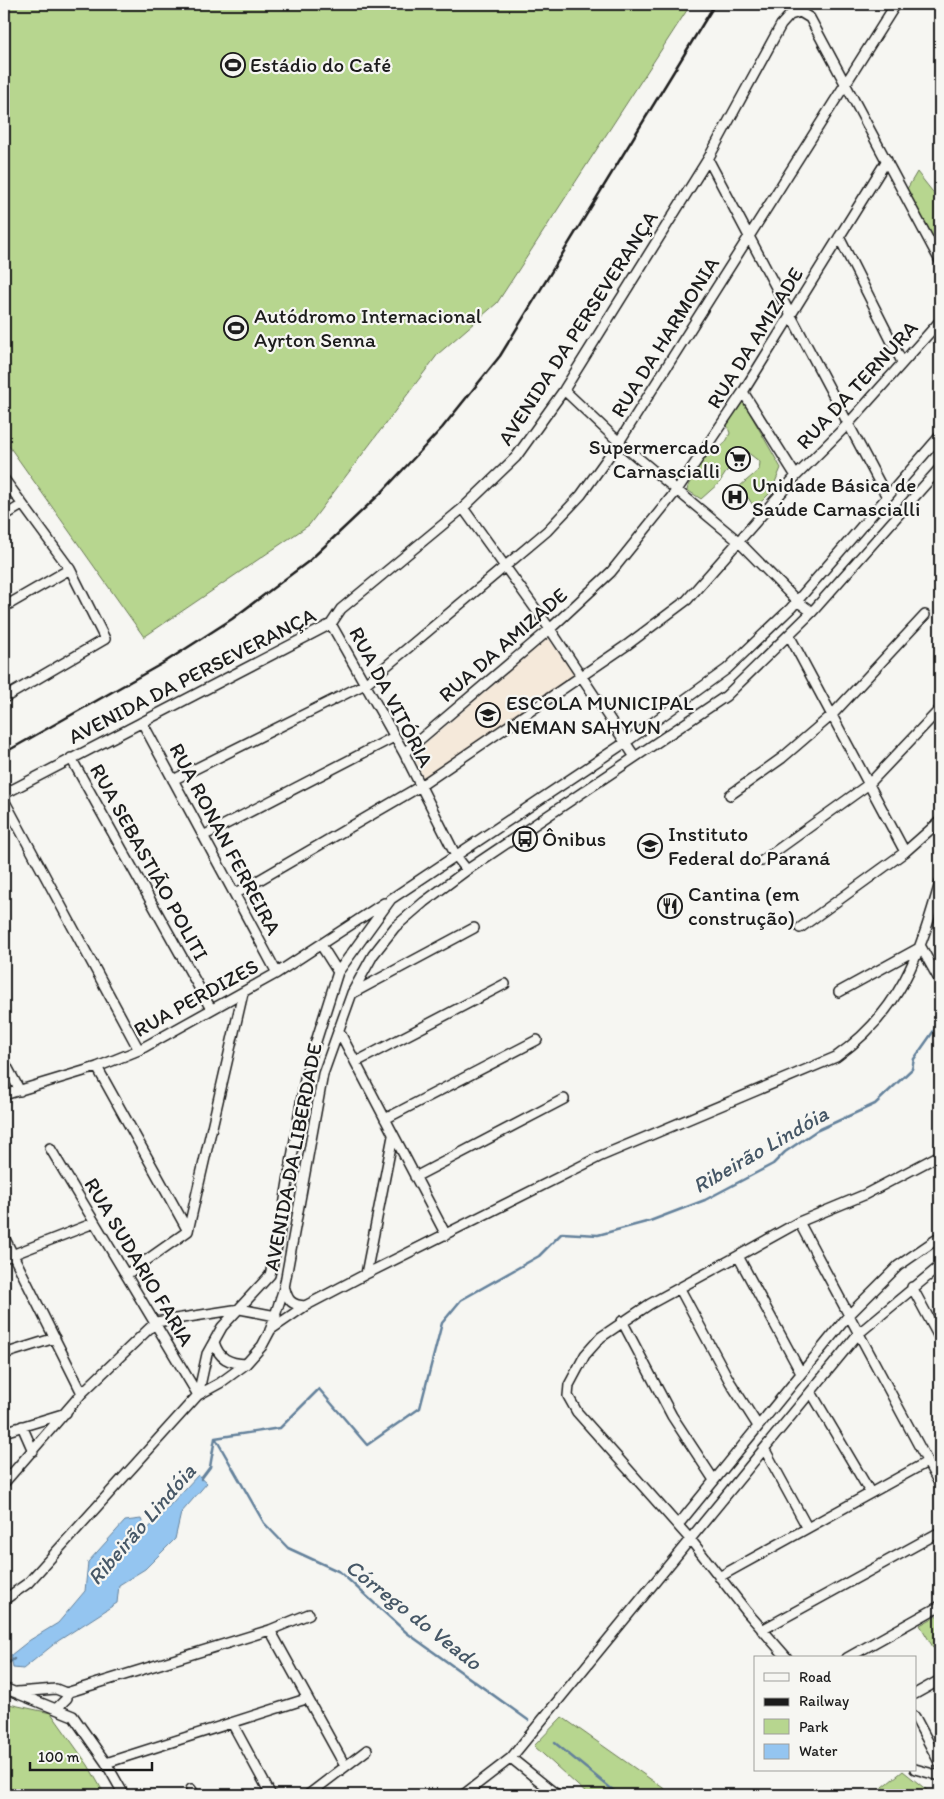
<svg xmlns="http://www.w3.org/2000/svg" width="944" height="1799" font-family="Itim,sans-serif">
<rect width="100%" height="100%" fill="#f6f6f2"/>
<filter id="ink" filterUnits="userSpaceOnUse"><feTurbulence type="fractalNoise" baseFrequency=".02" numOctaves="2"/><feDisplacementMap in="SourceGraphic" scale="10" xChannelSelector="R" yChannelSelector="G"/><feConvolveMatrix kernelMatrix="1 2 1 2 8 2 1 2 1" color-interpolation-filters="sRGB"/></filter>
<g filter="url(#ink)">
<path fill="#f5e9da" d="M548,638L576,677L424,780L413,754Z"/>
<path fill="#b7d68f" stroke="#6a7956" d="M4,4H691L497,303L438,354L309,525L144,637L4,439Z
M917,172L940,201V250L907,189Z
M743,401L781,468L771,492L755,508L740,486L759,470L760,462L742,448L719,483L701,499L687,490C690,478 699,463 709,455C720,445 724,449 730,433L726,423Z
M940,1614V1659L920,1625Z
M4,1703L51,1713L88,1765L105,1795H4Z
M562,1717L673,1795L587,1794L534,1746Z
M903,1771L933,1795H873Z"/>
<path fill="#94c5f0" stroke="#64819b" d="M198,1475L207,1483L181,1513L175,1539L145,1569L119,1585L117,1603L58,1641L23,1669L13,1668L11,1655L30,1640L58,1623L85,1591L88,1562L125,1521L141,1519L146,1531Z"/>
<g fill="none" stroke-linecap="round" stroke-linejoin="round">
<path stroke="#64819b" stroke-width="2.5" d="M216,1439L264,1523L288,1548L340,1572L407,1633L528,1720
M201,1479L210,1467L215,1438L280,1428L319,1389L367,1445L420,1408L442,1323L461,1300L539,1256L562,1233L598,1235L650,1221L705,1200L773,1164L785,1152L816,1131L875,1104L912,1069L914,1059L940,1022
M4,1666L14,1659
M555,1743L619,1795"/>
<defs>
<path id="minor" d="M708,159L887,497
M839,237L902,362
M564,390L619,442L738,541L797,601L812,612
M743,392L796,476
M4,479L70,569L105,639L4,698
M463,508L550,629L635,757
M4,516L22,505
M4,607L70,569
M331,624L404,753L456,856L467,870
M789,635L905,852
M142,722L277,973
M404,753L550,629L611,572L677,490L743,392L887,160
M71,758L211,1009
M173,780L365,684L547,531L581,495L619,442L896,4
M4,794L331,624L341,609L463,508L516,457L564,390L708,159L781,25L790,15L800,12L810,18L940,261
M730,795L782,758L832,715L925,615
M4,800L139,1050
M203,836L394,737
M762,861L869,784L940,709
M235,894L419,787L627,645L687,600L796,476L848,424L940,321
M800,928L905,852L940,821
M321,945L338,972
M921,947L940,981
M839,992L921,947
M353,993L474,928
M338,1029L446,1235
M4,1061L20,1091
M356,1062L505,984
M97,1067L188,1231
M4,1095L97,1067L139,1050L277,973L384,903
M385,1119L537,1040
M50,1148L198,1395
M415,1177L564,1099
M799,1222L940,1485
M4,1237L82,1393
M738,1256L650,1304L601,1337L585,1355L569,1385L568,1396L577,1412L690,1539L747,1612L787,1658
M4,1258L94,1223
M127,1274L188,1231L243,993
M366,1274L393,1136
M912,1287L940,1339
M285,1289C288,1301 292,1305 305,1306
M680,1289L730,1382L758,1426
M622,1321L672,1416L714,1480
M270,1330L305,1306L366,1274L601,1156L836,1057C901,1011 919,956 940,883
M214,1342C219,1359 229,1363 246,1364
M4,1354L55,1338
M801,1373L738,1256L799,1222L864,1195L940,1155
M811,1392L870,1492
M198,1395L207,1354L222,1327L270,1275L278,1242L306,1073L338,972L391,899L626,742L727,669L791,608L940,436
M22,1426L33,1451
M4,1432L66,1413
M765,1450L807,1527
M4,1483L82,1393L156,1322L240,1309L276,1316
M678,1525L848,1316L898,1266L940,1237
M719,1577L927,1462
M4,1600L28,1583L198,1395L220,1383L246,1364L262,1346L270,1331L284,1288L323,1074L352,993L373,955L395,927L424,902L467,870L726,696L812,612L940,468
M270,1630L345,1766
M762,1630L940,1532
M847,1658L940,1606
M4,1688L73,1716L106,1763L124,1795
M17,1692L56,1689L66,1693
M66,1693L270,1630L309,1614
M915,1694L940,1680
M56,1709L67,1698L66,1693
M915,1717L940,1764
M232,1723L271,1795
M511,1758L557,1795
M106,1763L306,1699
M915,1769L940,1776
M191,1789L195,1795
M308,1795L367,1750
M463,1795L511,1758L858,1334L940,1266"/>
</defs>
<use href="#minor" stroke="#1c1c1c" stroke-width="12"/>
<use href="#minor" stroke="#f6f6f2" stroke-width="9"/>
<path stroke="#1c1c1c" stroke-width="2.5" d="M4,753L165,662L232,619L309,561L383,491L442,428L500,356L715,4"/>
</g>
</g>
<defs>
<symbol id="stadium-ring" viewBox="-11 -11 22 22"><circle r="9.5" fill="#f6f6f2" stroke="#1c1c1c" stroke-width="1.5"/><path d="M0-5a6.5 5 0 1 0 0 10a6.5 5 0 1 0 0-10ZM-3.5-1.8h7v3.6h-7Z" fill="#1c1c1c"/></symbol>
<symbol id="supermarket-ring" viewBox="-11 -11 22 22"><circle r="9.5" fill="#f6f6f2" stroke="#1c1c1c" stroke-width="1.5"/><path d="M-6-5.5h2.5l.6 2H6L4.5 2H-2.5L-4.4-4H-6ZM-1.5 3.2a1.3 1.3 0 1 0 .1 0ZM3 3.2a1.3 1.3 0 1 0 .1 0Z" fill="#1c1c1c"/></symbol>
<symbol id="hospital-ring" viewBox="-11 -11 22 22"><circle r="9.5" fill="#f6f6f2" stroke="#1c1c1c" stroke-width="1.5"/><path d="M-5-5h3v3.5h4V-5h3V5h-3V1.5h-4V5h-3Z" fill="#1c1c1c"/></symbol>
<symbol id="school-ring" viewBox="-11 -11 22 22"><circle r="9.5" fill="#f6f6f2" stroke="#1c1c1c" stroke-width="1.5"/><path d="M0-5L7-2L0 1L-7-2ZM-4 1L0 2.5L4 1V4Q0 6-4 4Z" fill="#1c1c1c"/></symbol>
<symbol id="bus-ring" viewBox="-11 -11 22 22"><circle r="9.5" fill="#f6f6f2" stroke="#1c1c1c" stroke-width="1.5"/><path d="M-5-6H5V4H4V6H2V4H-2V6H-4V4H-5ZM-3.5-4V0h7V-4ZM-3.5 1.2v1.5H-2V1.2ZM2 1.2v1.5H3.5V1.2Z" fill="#1c1c1c"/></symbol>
<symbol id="university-ring" viewBox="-11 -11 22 22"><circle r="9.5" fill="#f6f6f2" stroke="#1c1c1c" stroke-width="1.5"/><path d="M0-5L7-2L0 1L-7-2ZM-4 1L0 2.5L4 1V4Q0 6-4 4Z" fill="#1c1c1c"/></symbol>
<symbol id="restaurant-ring" viewBox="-11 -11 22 22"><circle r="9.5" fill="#f6f6f2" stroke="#1c1c1c" stroke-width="1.5"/><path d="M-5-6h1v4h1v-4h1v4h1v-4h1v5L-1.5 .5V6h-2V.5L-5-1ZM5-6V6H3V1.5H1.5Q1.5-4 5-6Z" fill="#1c1c1c"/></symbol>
</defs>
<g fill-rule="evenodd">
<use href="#stadium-ring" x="219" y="51" width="28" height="28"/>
<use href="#stadium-ring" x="222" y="314" width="28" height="28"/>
<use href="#supermarket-ring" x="724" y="445" width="28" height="28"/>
<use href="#hospital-ring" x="721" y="483" width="28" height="28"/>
<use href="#school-ring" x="474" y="701" width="28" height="28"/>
<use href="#bus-ring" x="511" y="825" width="28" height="28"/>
<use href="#university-ring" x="636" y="832" width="28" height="28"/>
<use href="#restaurant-ring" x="656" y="892" width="28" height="28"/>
</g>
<g text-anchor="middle" stroke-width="4.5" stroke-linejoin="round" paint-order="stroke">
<g font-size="21" fill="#1c1c1c" stroke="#f6f6f2" text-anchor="start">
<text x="250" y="72">Estádio do Café</text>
<text x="254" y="323">Autódromo Internacional<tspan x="254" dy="24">Ayrton Senna</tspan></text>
<text x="720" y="454" text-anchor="end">Supermercado<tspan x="720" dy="24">Carnascialli</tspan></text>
<text x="752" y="492">Unidade Básica de<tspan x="752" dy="24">Saúde Carnascialli</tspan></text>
<text x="506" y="710">ESCOLA MUNICIPAL<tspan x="506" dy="24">NEMAN SAHYUN</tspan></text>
<text x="668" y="841">Instituto<tspan x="668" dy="24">Federal do Paraná</tspan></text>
<text x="542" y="846">Ônibus</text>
<text x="688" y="901">Cantina (em<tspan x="688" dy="24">construção)</tspan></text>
</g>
<g font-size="21" fill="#1c1c1c" stroke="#f6f6f2">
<text transform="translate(578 328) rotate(-57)" y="7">AVENIDA DA PERSEVERANÇA</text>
<text transform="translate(665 337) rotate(-58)" y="7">RUA DA HARMONIA</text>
<text transform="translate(755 338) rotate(-58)" y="7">RUA DA AMIZADE</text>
<text transform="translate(857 385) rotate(-47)" y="7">RUA DA TERNURA</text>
<text transform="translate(503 645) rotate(-41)" y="7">RUA DA AMIZADE</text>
<text transform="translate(192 676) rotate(-27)" y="7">AVENIDA DA PERSEVERANÇA</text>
<text transform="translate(391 697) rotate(62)" y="7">RUA DA VITÓRIA</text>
<text transform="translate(225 839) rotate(62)" y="7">RUA RONAN FERREIRA</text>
<text transform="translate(149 862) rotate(61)" y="7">RUA SEBASTIÃO POLITI</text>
<text transform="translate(196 998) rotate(-29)" y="7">RUA PERDIZES</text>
<text transform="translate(293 1157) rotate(-79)" y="7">AVENIDA DA LIBERDADE</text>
<text transform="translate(139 1262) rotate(59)" y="7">RUA SUDARIO FARIA</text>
</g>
<g font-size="22" font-style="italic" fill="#465766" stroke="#f6f6f2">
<text transform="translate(760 1149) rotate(-30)" y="8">Ribeirão Lindóia</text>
<text transform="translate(141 1524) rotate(-49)" y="8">Ribeirão Lindóia</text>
<text transform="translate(414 1614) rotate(38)" y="8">Córrego do Veado</text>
</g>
</g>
<rect width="944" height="1799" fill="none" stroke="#f6f6f2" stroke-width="20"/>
<rect x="10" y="10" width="924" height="1779" fill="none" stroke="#1c1c1c" stroke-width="2" filter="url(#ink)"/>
<rect x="754" y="1656" width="162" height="115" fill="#f6f6f2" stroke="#9f9f9c"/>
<rect x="764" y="1673" width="25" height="8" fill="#f6f6f2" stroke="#9f9f9c"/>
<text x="799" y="1682" font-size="15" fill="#1c1c1c">Road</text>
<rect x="764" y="1698" width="25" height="8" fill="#1c1c1c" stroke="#9f9f9c"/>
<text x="799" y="1706" font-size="15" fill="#1c1c1c">Railway</text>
<rect x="764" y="1719" width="25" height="15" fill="#b7d68f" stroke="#9f9f9c"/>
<text x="799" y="1732" font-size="15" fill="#1c1c1c">Park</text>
<rect x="764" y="1744" width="25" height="15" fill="#94c5f0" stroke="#9f9f9c"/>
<text x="799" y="1756" font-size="15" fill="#1c1c1c">Water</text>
<path d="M30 1762v8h122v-8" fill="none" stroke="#1c1c1c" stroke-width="2.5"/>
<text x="38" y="1762" font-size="15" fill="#1c1c1c" stroke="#f6f6f2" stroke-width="4" paint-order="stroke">100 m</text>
</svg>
